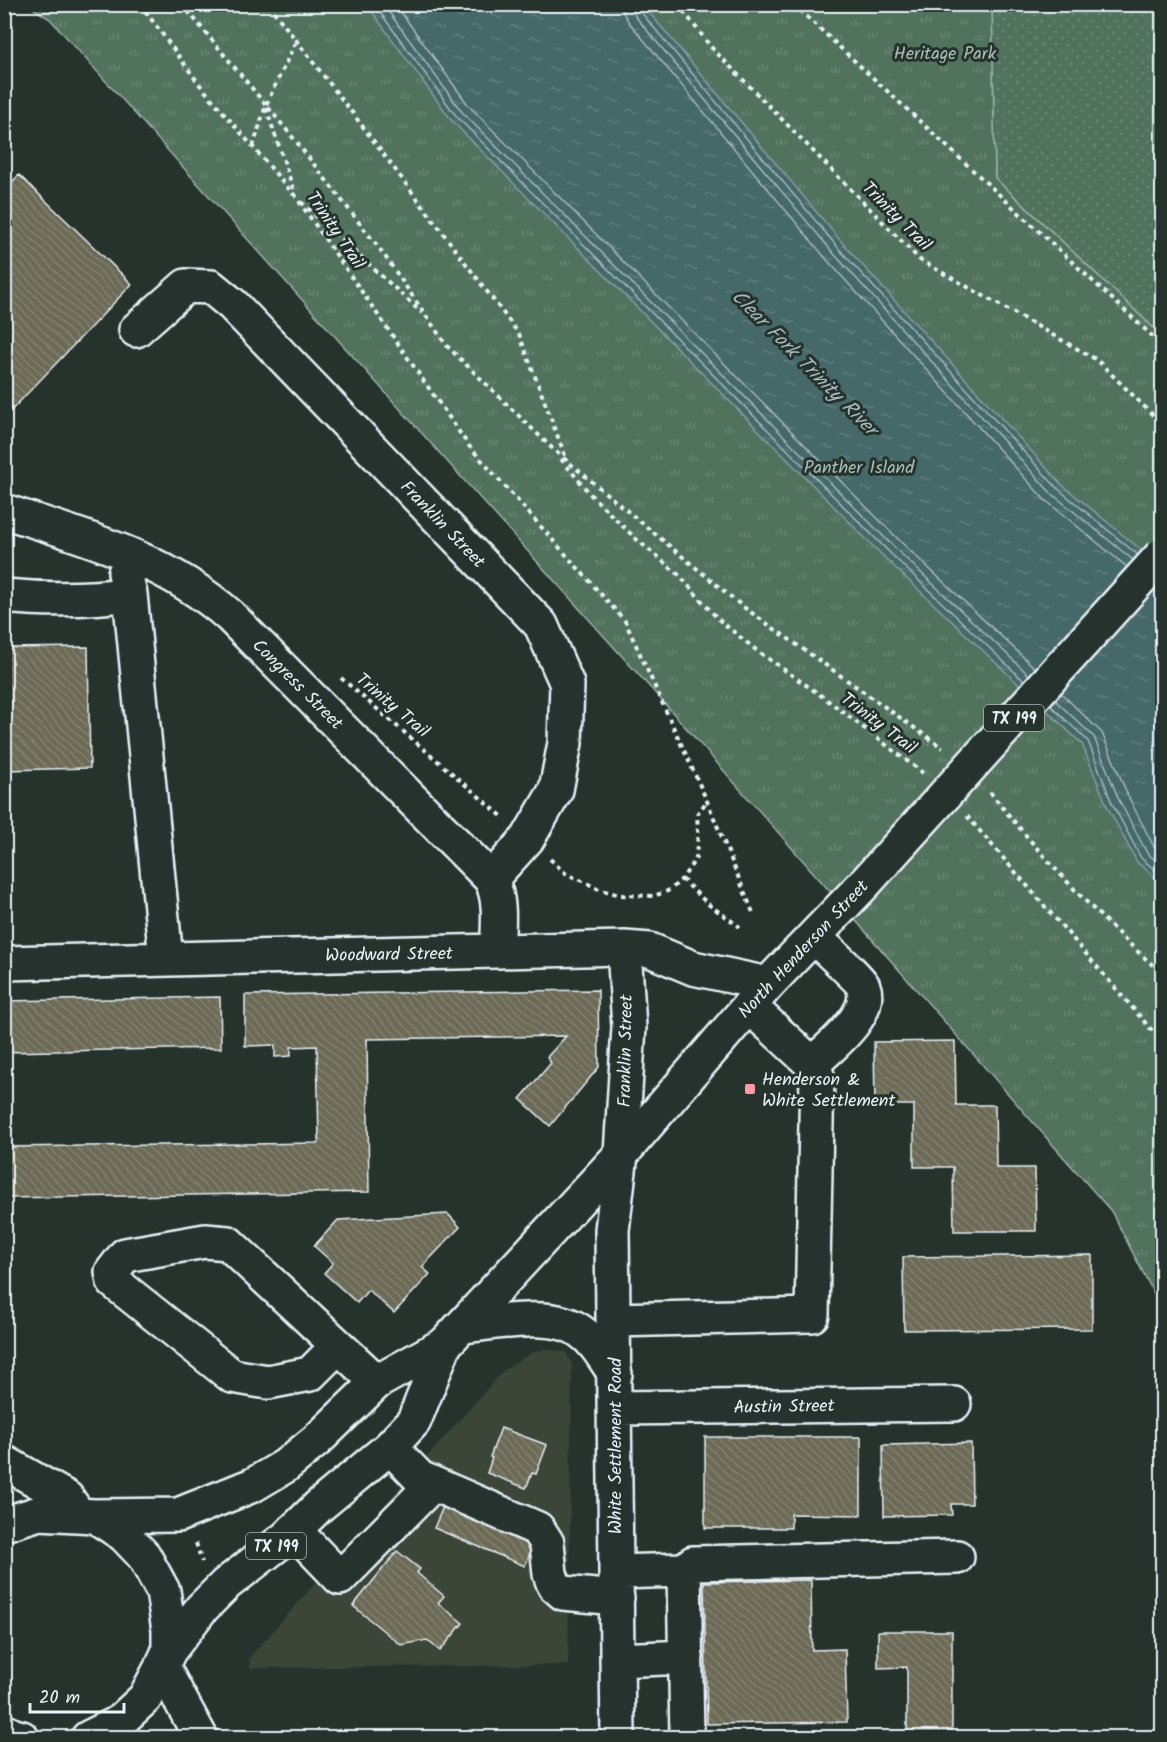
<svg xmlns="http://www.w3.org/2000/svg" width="1167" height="1742" font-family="Kalam,sans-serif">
<defs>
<pattern id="grass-dots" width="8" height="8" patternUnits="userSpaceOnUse" patternTransform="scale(1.5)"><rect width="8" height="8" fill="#51725d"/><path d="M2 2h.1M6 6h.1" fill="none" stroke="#6a8775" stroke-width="1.8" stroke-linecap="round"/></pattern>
<pattern id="park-tufts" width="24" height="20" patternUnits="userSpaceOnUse" patternTransform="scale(1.5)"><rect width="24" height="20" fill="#51725d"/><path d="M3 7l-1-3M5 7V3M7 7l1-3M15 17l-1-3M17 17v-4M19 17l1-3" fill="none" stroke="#6a8775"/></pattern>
<pattern id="water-ripples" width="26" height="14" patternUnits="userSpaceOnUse" patternTransform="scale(1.5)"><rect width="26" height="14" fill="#446869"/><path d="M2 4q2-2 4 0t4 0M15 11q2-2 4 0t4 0" fill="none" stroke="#5f7e7f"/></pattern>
<pattern id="building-back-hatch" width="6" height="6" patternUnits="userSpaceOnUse" patternTransform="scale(1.5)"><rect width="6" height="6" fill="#6c6b56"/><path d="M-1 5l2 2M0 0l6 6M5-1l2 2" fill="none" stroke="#81816f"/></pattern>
</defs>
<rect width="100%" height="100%" fill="#26332d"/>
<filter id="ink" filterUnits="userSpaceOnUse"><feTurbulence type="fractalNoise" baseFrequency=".0167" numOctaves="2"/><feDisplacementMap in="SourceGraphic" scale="12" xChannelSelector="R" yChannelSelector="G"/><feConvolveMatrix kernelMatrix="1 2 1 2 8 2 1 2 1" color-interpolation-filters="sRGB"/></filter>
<g filter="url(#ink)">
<path fill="#3b4439" d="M546,1349L566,1352L572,1365L568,1665L250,1668L249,1658L503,1371L533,1352Z"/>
<path fill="url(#grass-dots)" stroke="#9cb2aa" stroke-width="1.5" d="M992,5H1162V336L995,178Z"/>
<path fill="url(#park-tufts)" stroke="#9cb2aa" stroke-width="1.5" d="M28,5H992L995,178L1162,336V1309L1111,1211L673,713L50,19Z"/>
<path fill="url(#water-ripples)" stroke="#869fa2" stroke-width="1.5" d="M367,5H643L845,246L1061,484L1162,567V883L1137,862L1107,806L1082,744L886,559L452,121Z"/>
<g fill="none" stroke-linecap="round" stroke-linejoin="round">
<path stroke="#a6babf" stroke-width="1.5" d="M374,4L457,117L891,554L1024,681
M383,4L462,112L896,549L1029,675
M395,4L469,106L902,543L1035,668
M622,4L624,14L628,21L828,261L1044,499L1127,567
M631,4L635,16L835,255L1051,493L1133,560
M639,4L640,11L840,250L1057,488L1138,555
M1061,693L1102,733L1128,796L1154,847L1162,854
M1055,700L1094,737L1119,800L1147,853L1162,866
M1050,705L1088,741L1112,803L1141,858L1162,876"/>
</g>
<path fill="url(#building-back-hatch)" stroke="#e8f1f8" stroke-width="1.5" d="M19,175L132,284L4,418V190Z
M88,647L90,768L4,770V648Z
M598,990L599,1067L550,1126L520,1099L551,1063L547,1057L566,1036L367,1039L369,1192L4,1198V1147L319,1143L317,1046L291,1047V1056L275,1057V1045L245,1046V995Z
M220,997L221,1048L4,1052V1001Z
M955,1041L956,1105H995L996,1168H1035L1036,1231H954L953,1167H914V1105H875L874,1042Z
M448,1214L460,1227L422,1267L430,1274L394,1313L368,1290L357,1303L324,1273L333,1263L314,1246L338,1220Z
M1092,1255V1329L904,1330L903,1257Z
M501,1428L547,1445L536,1474L532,1473L526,1488L487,1473L492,1458L490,1457Z
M705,1437H861V1515L791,1514V1528H705Z
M971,1443L972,1504H951L952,1515L884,1516L883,1445Z
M446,1500L536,1538L525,1566L434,1528Z
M397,1551L420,1569L417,1573L444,1596L438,1603L463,1623L440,1651L427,1640L401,1645L353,1606Z
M811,1580L812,1650L845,1649L847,1722L707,1724L704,1582Z
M878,1631H952V1738H907V1667L878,1668Z"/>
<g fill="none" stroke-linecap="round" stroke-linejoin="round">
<defs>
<path id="minor" d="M136,330L186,286L211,287L233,305L541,625L567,684L565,743L556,790L528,838L491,879
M4,511C86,538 164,558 230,616L491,879C502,902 498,927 497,951
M130,594L166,959
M4,596C46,600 89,600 130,594L125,573
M4,963L624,948L650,950L693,968L768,984
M812,1064C830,1047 874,1014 863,986C860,979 822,945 814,937
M614,1320L812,1315L817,1075L812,1064L749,1006
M338,1346L310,1374L268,1382L232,1376L114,1282L112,1272L125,1255L205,1241L228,1243L377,1382
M615,1408L954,1404
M390,1447L420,1478L538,1529L547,1543L550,1574L554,1585L563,1593L617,1598
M4,1462L67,1498L78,1514
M294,1530L340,1578L433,1484
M616,1572L684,1570
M617,1660L686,1657
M618,1738L612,1230L621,1154L629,1027L624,948
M687,1738L684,1570L693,1563L957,1557"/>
<path id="major" d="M462,1326C495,1323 553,1311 580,1331C595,1341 604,1358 615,1374
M95,1516L178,1515L253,1485L285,1466L317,1440L377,1382L445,1344L626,1149L768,984L866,882
M4,1524L39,1513L95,1516L124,1535L144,1556L163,1591L169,1630V1651L162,1666L145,1698L118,1723L88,1738
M169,1651L201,1609L226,1584L287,1537L320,1505L390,1447L414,1421L445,1344
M162,1666L201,1738
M4,1731L14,1736L22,1738"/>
</defs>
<use href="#minor" stroke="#e8f1f8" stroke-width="38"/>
<use href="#major" stroke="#e8f1f8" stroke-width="38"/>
<path stroke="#e8f1f8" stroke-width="4" stroke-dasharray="4.5 4.5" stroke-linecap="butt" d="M140,4L200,85L294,195
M182,4L295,140L382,252L447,346L555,451L742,606L943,748
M268,4L354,115L519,334L567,461
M678,4L711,47L920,260L1097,360L1162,424
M793,4L1162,345
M266,108L296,197L469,446L625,621L707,801L754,915
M253,147L266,105L296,41
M301,202L422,313
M561,459L591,495L635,538L679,575L718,619L756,650L826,699L923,773
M341,678L504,818
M990,792C1043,858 1098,918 1162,973
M967,816L1162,1042
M550,859L565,873L601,890L621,895L654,896L670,890L682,879L696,858L698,832L697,814L707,801
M682,879L708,904L740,927
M196,1543L202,1562"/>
<use href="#minor" stroke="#26332d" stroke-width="33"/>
<use href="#major" stroke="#26332d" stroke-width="33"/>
<defs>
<path id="major-bridge" d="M866,882L1162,555"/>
</defs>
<use href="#major-bridge" stroke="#e8f1f8" stroke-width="38" stroke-linecap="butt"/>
<use href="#major-bridge" stroke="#26332d" stroke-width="33"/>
</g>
</g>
<rect fill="#ff9aa2" stroke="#26332d" stroke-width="2" x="744" y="1083" width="12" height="12" rx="3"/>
<g text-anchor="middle" stroke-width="6" stroke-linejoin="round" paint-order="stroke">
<g fill="#26332d" stroke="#aeb8bb" stroke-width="1.5">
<rect x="984" y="705" width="60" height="26" rx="4.5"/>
<rect x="246" y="1533" width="60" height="26" rx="4.5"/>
</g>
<g font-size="16" font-weight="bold" fill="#e8f1f8">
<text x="1014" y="724">TX 199</text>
<text x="276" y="1552">TX 199</text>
</g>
<g font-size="18" fill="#acbeba" stroke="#26332d">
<text x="945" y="59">Heritage Park</text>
<text x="859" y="473">Panther Island</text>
</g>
<g font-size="18" fill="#e8f1f8" stroke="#26332d">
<text transform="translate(897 216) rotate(45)" y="6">Trinity Trail</text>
<text transform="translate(336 230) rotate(56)" y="6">Trinity Trail</text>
<text transform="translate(443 524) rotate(46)" y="6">Franklin Street</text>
<text transform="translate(298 684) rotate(45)" y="6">Congress Street</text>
<text transform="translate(393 705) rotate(40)" y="6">Trinity Trail</text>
<text transform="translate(879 723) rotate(37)" y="6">Trinity Trail</text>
<text transform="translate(803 949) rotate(-47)" y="6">North Henderson Street</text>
<text transform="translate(389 954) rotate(-1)" y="6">Woodward Street</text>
<text transform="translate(625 1051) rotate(-89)" y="6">Franklin Street</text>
<text transform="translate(784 1406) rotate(-1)" y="6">Austin Street</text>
<text transform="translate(615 1446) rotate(-90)" y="6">White Settlement Road</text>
</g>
<g font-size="18" fill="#e8f1f8" stroke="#26332d" text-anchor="start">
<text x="762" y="1085">Henderson &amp;<tspan x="762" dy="21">White Settlement</tspan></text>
</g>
<g font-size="20" font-style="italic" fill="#a6babf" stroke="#26332d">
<text transform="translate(805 362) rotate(45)" y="7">Clear Fork Trinity River</text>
</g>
</g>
<rect width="1167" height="1742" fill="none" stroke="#26332d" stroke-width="24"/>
<rect x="12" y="12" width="1143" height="1718" fill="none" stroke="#e8f1f8" stroke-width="2" filter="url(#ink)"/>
<path d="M30 1703v9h94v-9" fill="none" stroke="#e8f1f8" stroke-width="3"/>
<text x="39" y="1703" font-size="18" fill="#e8f1f8" stroke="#26332d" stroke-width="4.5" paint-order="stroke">20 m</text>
</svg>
